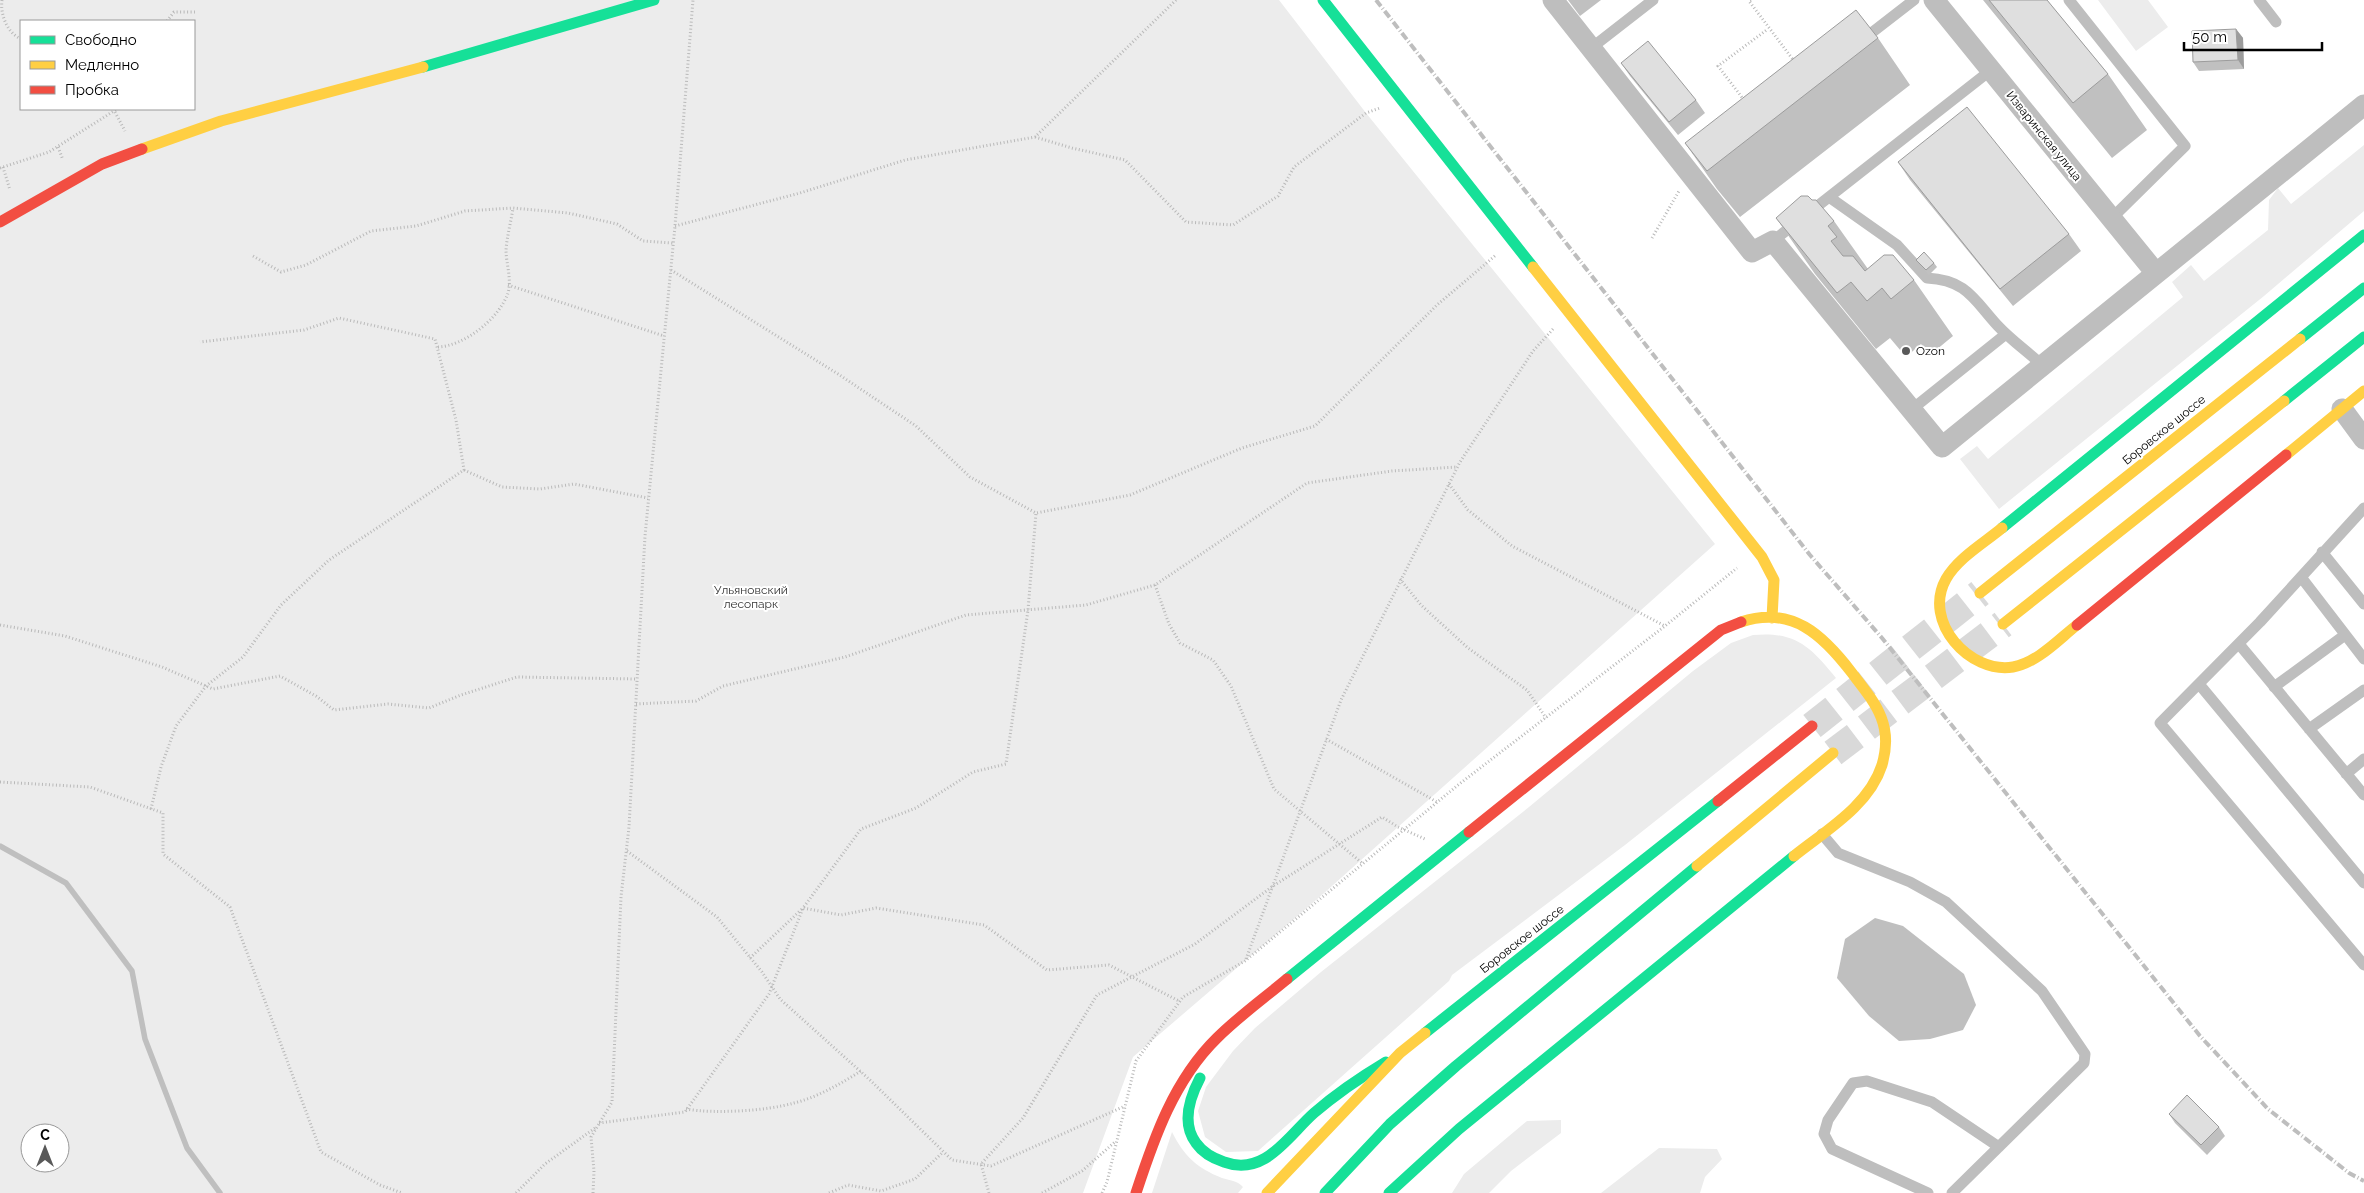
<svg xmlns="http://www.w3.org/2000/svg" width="2364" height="1193" font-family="Raleway,sans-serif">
<rect width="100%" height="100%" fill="#fff"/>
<path fill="#ececec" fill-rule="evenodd" d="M0,0H1279L1366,113L1715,544L1323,894L1133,1057L1083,1193H0ZM21,21H194V109H21ZM30,1133H60V1163H30Z
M2098,0H2148L2168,27L2136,51Z
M2364,145V211L2264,296L1999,509L1960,459L1977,446L1988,459L2183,297L2172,282L2191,265L2204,281L2268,230L2269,200L2278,188L2291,204Z
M1753,635C1795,631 1811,647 1836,678L1625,845L1452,975L1449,981L1258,1151L1226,1152L1205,1137L1198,1111L1206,1087L1233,1051L1255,1028L1321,972L1529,807L1693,671L1731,643Z
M1561,1120V1133L1511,1171L1489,1193H1452L1464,1174L1527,1121Z
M1172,1132C1184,1156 1197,1168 1222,1178C1229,1180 1238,1181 1243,1187L1238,1193H1152Z
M1659,1148L1717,1149L1722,1159L1705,1177L1700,1193H1601Z"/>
<path fill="#bfbfbf" d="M1875,918L1903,926L1964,974L1976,1005L1963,1030L1930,1039L1899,1041L1869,1016L1837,978L1845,939Z"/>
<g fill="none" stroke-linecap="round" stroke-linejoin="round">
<path stroke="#bfbfbf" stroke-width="5.5" d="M0,846L66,883L132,971L145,1039L187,1148L220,1193"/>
<path stroke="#d9d9d9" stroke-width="28" stroke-dasharray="28 14" stroke-linecap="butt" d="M1812,726L1980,593
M1833,753L2003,624"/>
<path stroke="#b9b9b9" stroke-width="3" stroke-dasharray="1 2.5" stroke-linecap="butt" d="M2,0C0,14 7,33 21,39
M1751,0L1749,1L1794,61
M167,21L174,12H195
M1744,100L1718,66L1768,29
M115,112L125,131
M1035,137L1072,148L1125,160L1186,222L1233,225L1278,196L1294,167L1366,113L1380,108
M58,147L63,160
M3,167L10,190
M0,168L49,152L117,109
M675,226L800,193L905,160L1035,137L1176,0
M1652,238L1679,191
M253,256L281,272L306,265L371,231L416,226L465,211L513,208L568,213L617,224L643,241L673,243
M671,270L838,374L916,426L970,477L1036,513L1130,495L1242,448L1315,426L1437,305L1496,255
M508,285L664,336
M438,347C464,346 499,319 508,293C512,280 506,263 506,250C507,236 511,222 513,208
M464,470L502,487L540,489L574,484L648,498
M1449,484L1468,510L1512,546L1665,626
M1400,579L1421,605L1468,648L1527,690L1546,718
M1155,585L1169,624L1180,643L1213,660L1231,686L1274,789L1362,863
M0,625L65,636L162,667L213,689L280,676L316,696L334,710L388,704L429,708L461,695L517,677L637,679
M636,704L696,701L723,686L845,657L966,615L1086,605L1155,585L1307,483L1392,471L1457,467
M1326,739L1437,802
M0,782L90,787L163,813V854L230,907L321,1152L380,1185L402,1193
M151,809L161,767L176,726L206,686L243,657L281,605L329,560L464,470L456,420L435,339L339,318L304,330L200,342
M627,851L717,917L762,972L780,999L870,1080L952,1160L991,1166L1125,1106
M750,958L803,908L841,915L876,908L984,925L1047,970L1109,965L1179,1001
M1246,959L1341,700L1460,462L1533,351L1554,328
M686,1109C714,1114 767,1111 794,1103C818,1097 840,1084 861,1071
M599,1123L685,1112L769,994L803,908L861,829L916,808L973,772L1006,764L1028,610L1036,513
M516,1193L545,1164L595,1128
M593,1193L594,1171L591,1137L612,1102L621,897L629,827L645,536L675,226L693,0
M829,1193L848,1185L881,1191L915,1179L943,1152
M989,1193L981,1164L1023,1118L1097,995L1195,944L1273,886L1382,817L1398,827L1425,839
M1042,1193L1082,1171L1116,1141
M1102,1193L1107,1182L1136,1061L1183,997L1245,961L1458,785L1665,626L1737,568"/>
<path stroke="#bebebe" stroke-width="11" d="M2069,0L2185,146L2111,219
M2259,0L2276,22
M1861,41L1914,0
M1590,49L1653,0
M1829,197L1897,245L1927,278C1967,280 1974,300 1998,326C2011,340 2028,352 2042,365
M1773,241L1991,70
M1911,410L2006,334
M2364,508L2260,622L2160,723L2364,965
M2322,552L2364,604
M2301,577L2364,659
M2239,644L2364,795
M2199,684L2364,883
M2274,687L2345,635
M2309,729L2364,690
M2346,774L2364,759
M1822,834L1838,853L1910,882L1946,902L2042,991L2085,1054L2084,1063L1952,1193
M1928,1193L1832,1149L1824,1134L1828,1120L1853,1083L1867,1081L1932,1102L1999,1147"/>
<path stroke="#bebebe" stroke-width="21" d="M1553,0L1752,252L1773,241L1942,447L2364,105
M1934,0L2155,272
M2342,409L2364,439"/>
<path stroke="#16e098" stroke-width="11" d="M1323,0L1533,267
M423,67L654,0
M2300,339L2364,288
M2284,401L2364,337
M2002,528L2364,235
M1287,979L1469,832
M1425,1033L1718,801
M1200,1078C1190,1097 1181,1123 1196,1143C1203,1153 1212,1158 1224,1162C1265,1177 1288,1136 1314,1113C1336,1094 1361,1077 1386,1062
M1325,1193L1390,1124L1456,1066L1697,866
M1389,1193L1459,1129L1794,856"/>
<path stroke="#ffcf43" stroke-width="11" d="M142,149L221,121L423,67
M1533,267L1762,557L1774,580L1772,618
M2286,455L2364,391
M2002,528C1984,543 1958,558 1946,579C1922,622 1970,674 2013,667C2037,663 2059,639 2077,625
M1980,593L2300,339
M1741,622C1792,605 1823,635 1852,673C1875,703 1894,724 1882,765C1869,806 1825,831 1794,856
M2003,624L2284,401
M1697,866L1833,753
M1267,1193L1400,1053L1425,1033"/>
<path stroke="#f24e42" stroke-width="11" d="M0,222L102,164L142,149
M2077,625L2286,455
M1718,801L1812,726
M1469,832L1721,630L1741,622
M1136,1193C1154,1138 1174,1080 1217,1038C1238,1017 1263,999 1287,979"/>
<path stroke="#bebebe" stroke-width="4" stroke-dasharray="8 2.5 1 2.5" stroke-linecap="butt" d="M1376,0L1810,555L1882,638L2200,1036L2268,1109L2349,1173L2364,1181"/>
</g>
<path fill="#c0c0c0" d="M1568,0H1601L1580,16Z
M1983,0H2047L2108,74L2147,130L2112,158Z
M2236,29L2243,38L2244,69L2199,71L2193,62Z
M1878,38L1910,85L1740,217L1717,189L1685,143Z
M1621,63L1696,100L1705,113L1678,135L1630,76Z
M1898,162L2069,234L2081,251L2013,306L1910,180Z
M1812,200L1834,221L1868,269L1914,280L1953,336L1930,355L1921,344L1906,357L1890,338L1876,349L1815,274L1776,218Z
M1916,260L1934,263L1937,267L1929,275Z
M2169,1114L2219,1127L2225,1136L2207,1155L2175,1123Z"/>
<path fill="#9c9c9c" d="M2236,29L2243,38L2244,69L2238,60Z"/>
<path fill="#dfdfdf" stroke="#9c9c9c" d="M1989,0H2047L2108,74L2073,103Z
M1856,10L1878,38L1707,171L1685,143Z
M2236,29L2238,60L2193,62L2192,31Z
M1648,41L1696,100L1669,122L1621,63Z
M1967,107L2069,234L2000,289L1898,162Z
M1801,196H1808L1812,200H1816L1834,221L1828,226L1837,237L1831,241L1843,256H1853L1865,271L1884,255H1893L1914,280L1891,299L1882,288L1867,301L1851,282L1837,293L1776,218Z
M1924,252L1934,263L1926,270L1916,260Z
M2187,1095L2219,1127L2201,1145L2169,1114Z"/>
<circle fill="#595959" stroke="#fff" stroke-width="2" cx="1906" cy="351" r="5"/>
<g text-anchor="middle" stroke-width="4" stroke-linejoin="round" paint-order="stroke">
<g font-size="12" fill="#000" stroke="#fff">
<text transform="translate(2044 136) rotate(51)" y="4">Изваринская улица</text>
<text transform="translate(2164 430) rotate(-39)" y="4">Боровское шоссе</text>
<text transform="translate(1522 939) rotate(-38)" y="4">Боровское шоссе</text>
</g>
<g font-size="12" fill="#000" stroke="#fff" text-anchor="start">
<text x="1916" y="355">Ozon</text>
</g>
<g font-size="12" fill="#333" stroke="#fff">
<text x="751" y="594">Ульяновский<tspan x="751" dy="14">лесопарк</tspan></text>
</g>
</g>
<rect x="20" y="20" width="175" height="90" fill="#ffffff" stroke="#999999"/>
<rect x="30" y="36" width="25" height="8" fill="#16e098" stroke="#999999"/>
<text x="65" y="45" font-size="15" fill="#000000">Свободно</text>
<rect x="30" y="61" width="25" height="8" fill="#ffcf43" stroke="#999999"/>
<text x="65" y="70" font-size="15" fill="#000000">Медленно</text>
<rect x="30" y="86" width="25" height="8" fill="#f24e42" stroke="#999999"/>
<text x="65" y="95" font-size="15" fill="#000000">Пробка</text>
<g transform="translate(45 1148)"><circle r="24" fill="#ffffff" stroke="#999999"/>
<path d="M0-4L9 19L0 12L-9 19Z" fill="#595959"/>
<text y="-8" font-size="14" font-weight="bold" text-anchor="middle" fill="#000000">С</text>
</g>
<path d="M2184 42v8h138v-8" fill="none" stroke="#000000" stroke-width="2.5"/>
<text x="2192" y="42" font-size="15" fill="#000000" stroke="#ffffff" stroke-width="4" paint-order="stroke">50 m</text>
</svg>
